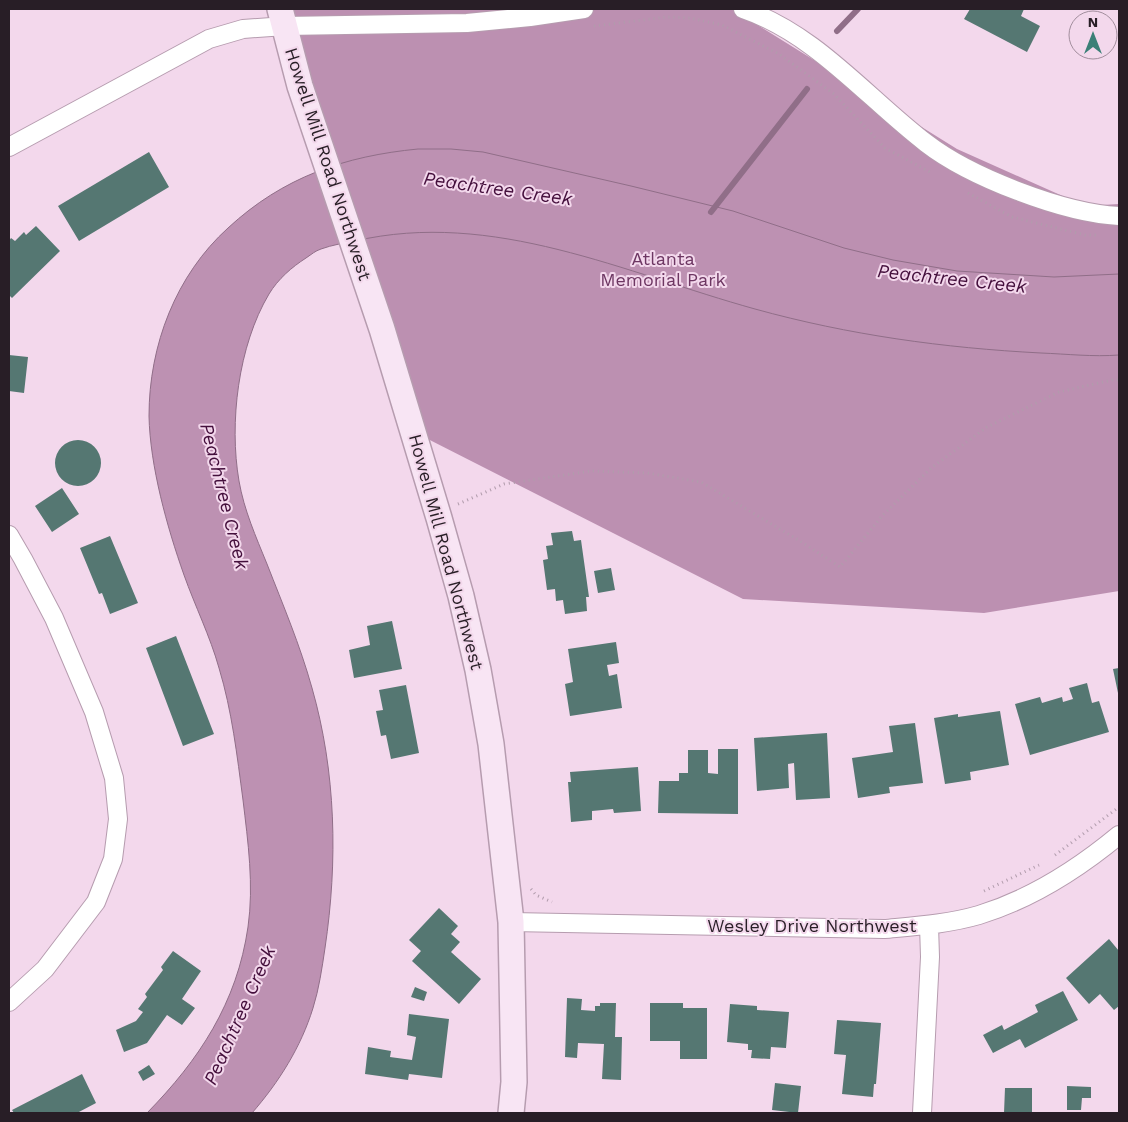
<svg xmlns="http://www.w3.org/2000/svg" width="1128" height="1122" font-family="'Work Sans',sans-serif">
<rect width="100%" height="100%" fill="#f3d8ec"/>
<path fill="#bc90b1" d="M289,9H732L957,149L1085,206L1119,204V591L984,613L743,599L418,434Z"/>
<path fill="#bd91b2" stroke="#906e88" d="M418,149H451L483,152L631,186L733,211L844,248L893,260L957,271L1054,277L1119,274V355C1093,357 1067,354 1041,353C944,348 849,335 755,309C625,273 493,209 355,241C344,243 332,245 321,249C315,251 312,254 306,258C292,267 278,279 269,294C238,346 229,423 239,481C244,510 256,537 267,564C283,605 300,645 312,688C336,772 338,861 325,948C322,968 319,989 313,1008C301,1047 279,1082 252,1113H147C199,1060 237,1003 248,927C254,885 248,842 243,800C237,755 232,711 219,668C210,636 195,606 184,575C167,527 150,466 149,416C149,345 176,275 228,228C283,177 345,156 418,149Z"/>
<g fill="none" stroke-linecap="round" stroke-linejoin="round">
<path stroke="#906e88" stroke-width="6" d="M837,31L858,9
M711,212L807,89"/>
</g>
<path fill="#557772" d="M970,9H1024L1021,16L1040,26L1027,52L964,19Z
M149,152L169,187L79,241L58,206Z
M36,226L60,251L12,298L9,295V241L11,238L15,241L24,232L26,235Z
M9,355L28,357L24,393L9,391Z
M55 463a23 23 0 1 1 46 0a23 23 0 1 1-46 0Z
M62,488L79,514L52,532L35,506Z
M572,531L574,541L581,540L589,597H586L587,611L565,614L563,600L556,601L555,589L547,590L543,560L548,559L546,546L553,545L551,533Z
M110,536L138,603L110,614L102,593L99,594L80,548Z
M611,568L615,590L598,593L594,571Z
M392,621L402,669L354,678L349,650L370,645L367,626Z
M176,636L214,734L183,746L146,648Z
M616,642L619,663L607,665L609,676L617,674L622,708L570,716L565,684L573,682L568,649Z
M1119,668V693H1118L1113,669Z
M1087,683L1092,703L1099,701L1109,732L1030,755L1015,704L1040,697L1042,703L1062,697L1063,702L1073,699L1069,688Z
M406,685L419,753L391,759L386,735L381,736L376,711L383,710L379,690Z
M1000,711L1009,765L970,772L971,780L945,784L934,718L958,714V717Z
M915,723L923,783L889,787L890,793L858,798L852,758L893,752L889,726Z
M827,733L830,798L796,800L794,763L788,764L789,788L757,791L754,738Z
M718,749H738V814L658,813L659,781H679V773H688V750H708V773L718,774Z
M638,767L641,811L614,813L613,809L592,811V820L571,822L568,782H571L570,772Z
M439,908L458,926L451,934L460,942L451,952L481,979L459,1004L412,961L421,951L409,940Z
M1109,939L1119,951V1006L1114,1010L1100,994L1089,1004L1066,978Z
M173,951L201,971L182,999L195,1008L182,1025L167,1015L147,1043L124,1052L116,1030L136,1021L143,1012L138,1009L147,997L145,994L163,970L161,967Z
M415,987L427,992L424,1001L411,997Z
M1063,991L1078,1020L1025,1048L1020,1039L993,1053L983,1035L1002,1025L1004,1030L1038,1012L1035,1005Z
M567,998L582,999L581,1010L595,1011V1006H600V1003H616L615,1037H622L621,1080L602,1079L604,1044L578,1043L577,1058L565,1057Z
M650,1003H683V1008H707V1059H680V1041H650Z
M730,1004L757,1006V1010L789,1012L786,1048L771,1047L770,1059L751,1058L752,1050H748V1044L727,1042Z
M409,1014L449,1019L442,1078L409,1074L408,1080L365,1074L368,1047L391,1051L390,1057L412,1060L416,1037L407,1035Z
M837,1020L881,1023L876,1084H874L873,1097L842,1094L846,1055L834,1054Z
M149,1065L155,1074L143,1081L138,1072Z
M82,1074L96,1103L77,1113H14L12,1110Z
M775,1083L801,1086L798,1113L772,1110Z
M1067,1086L1091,1087V1098H1082L1081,1110H1067Z
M1005,1088H1032V1113H1004Z"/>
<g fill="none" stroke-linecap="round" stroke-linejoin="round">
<defs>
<path id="minor" d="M743,9C816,34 866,97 926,143C970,177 1063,213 1119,216
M9,147L209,39L243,29L285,26L467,23L530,17L584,9
M9,535L23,559L54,618L94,712L114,778L118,819L113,859L96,902L45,969L9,1002
M511,922L884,929C916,926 948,924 979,915C1031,899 1078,869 1119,835
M922,1113L930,957L929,925"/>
<path id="secondary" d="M280,9L300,86L382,329L439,518L461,596L478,670L491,744L511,922L514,1082L511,1113"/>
</defs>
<use href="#minor" stroke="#b69caf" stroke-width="20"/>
<use href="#secondary" stroke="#b69caf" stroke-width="28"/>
<path stroke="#b19cac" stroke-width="3" stroke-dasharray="1 4" stroke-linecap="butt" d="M594,26L666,17L690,18L722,25L779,54L834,94L885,148L930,172
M968,193L1012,217L1085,235H1096
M458,504L504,484L591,471L647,473L701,482L800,541L840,567L882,516L931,468L987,427L1059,392L1112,380H1119
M1055,855L1119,807
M531,889L536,895L552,902
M984,891L1039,865"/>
<use href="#minor" stroke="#fff" stroke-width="18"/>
<use href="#secondary" stroke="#f8e5f4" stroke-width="25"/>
</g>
<g text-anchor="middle" stroke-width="4" stroke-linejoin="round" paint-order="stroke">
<g font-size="18" fill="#281e26" stroke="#f3d8ec">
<text transform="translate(328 164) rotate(72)" y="6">Howell Mill Road Northwest</text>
<text transform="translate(446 552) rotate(75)" y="6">Howell Mill Road Northwest</text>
<text x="812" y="932">Wesley Drive Northwest</text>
</g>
<g font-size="18" fill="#6d3662" stroke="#f3d8ec">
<text x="663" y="265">Atlanta<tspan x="663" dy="21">Memorial Park</tspan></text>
</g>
<g font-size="19" font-style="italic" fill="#440f3c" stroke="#f3d8ec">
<text transform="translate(498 188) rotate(8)" y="7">Peachtree Creek</text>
<text transform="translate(952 278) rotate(6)" y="7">Peachtree Creek</text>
<text transform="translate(225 496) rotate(76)" y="7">Peachtree Creek</text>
<text transform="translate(239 1015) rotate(-66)" y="7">Peachtree Creek</text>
</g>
</g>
<rect width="1128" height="1122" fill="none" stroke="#281e26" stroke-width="20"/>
<g transform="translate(1093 35)"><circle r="24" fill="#f3d8ec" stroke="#a28e9d"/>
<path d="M0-4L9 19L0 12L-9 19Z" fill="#3b8077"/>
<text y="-8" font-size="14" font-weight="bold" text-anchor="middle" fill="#281e26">N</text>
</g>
</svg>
